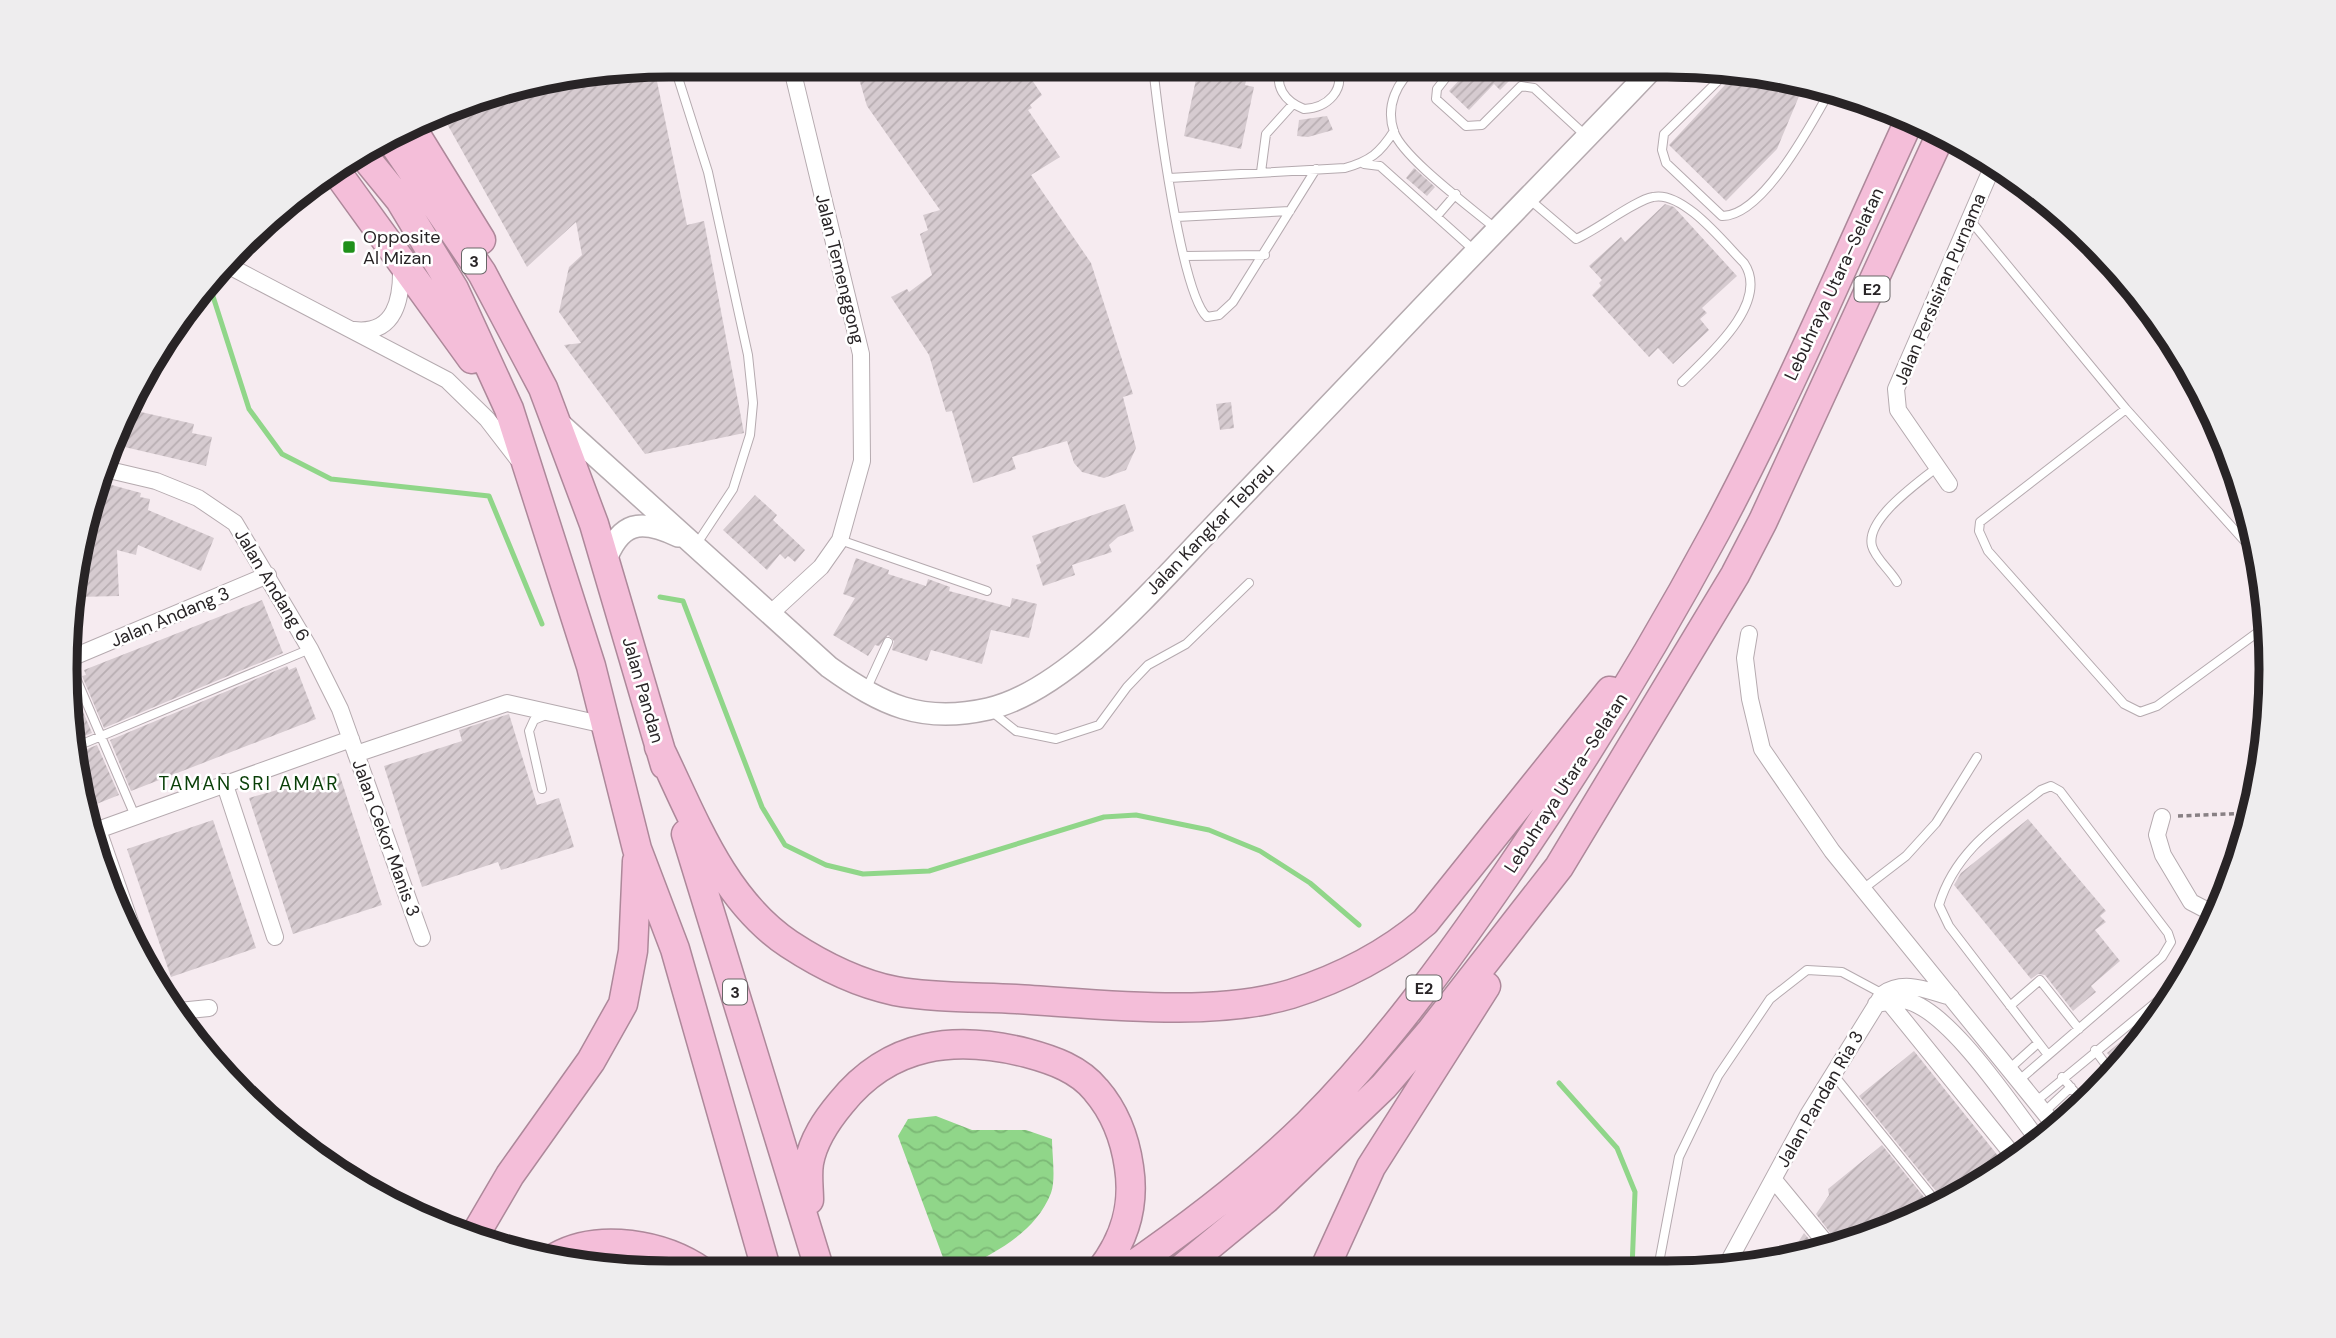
<svg xmlns="http://www.w3.org/2000/svg" width="2336" height="1338" font-family="'DM Sans',sans-serif">
<defs>
<pattern id="water-waves" width="16" height="10" patternUnits="userSpaceOnUse" patternTransform="scale(1.75)"><rect width="16" height="10" fill="#90d689"/><path d="M0 5q4-4 8 0t8 0" fill="none" stroke="#7cb876"/></pattern>
<pattern id="building-hatch" width="6" height="6" patternUnits="userSpaceOnUse" patternTransform="scale(1.75)"><rect width="6" height="6" fill="#d6cbd0"/><path d="M-1 1l2-2M0 6l6-6M5 7l2-2" fill="none" stroke="#b8aeb2"/></pattern>
</defs>
<rect width="100%" height="100%" fill="#f6ebf0"/>
<path fill="url(#water-waves)" d="M936,1116L972,1130H1026L1052,1139C1052,1154 1056,1179 1051,1193C1036,1232 996,1252 962,1269L945,1263L898,1136L908,1119Z"/>
<g fill="none" stroke-linecap="round" stroke-linejoin="round">
<path stroke="#90d689" stroke-width="5" d="M210,287L249,409L282,454L331,479L489,496L542,624
M660,597L683,601L762,807L785,845L826,865L863,874L929,871L1104,817L1136,815L1209,830L1260,851L1310,883L1359,925
M1559,1083L1617,1148L1635,1192L1632,1269"/>
</g>
<path fill="url(#building-hatch)" d="M855,65H1022L1042,95L1030,105L1032,108L1028,110L1060,157L1031,175L1091,263L1133,394L1123,397L1136,448L1126,470L1104,478L1082,472L1074,463L1067,441L1012,457L1016,469L973,483L952,411L946,412L929,355L891,297L907,289L909,292L932,275L920,234L928,230L923,215L940,210L867,106Z
M1199,65H1250L1245,85L1254,87L1241,149L1184,136Z
M1461,66H1497L1511,79L1500,90L1494,84L1469,110L1449,91L1464,75L1459,71Z
M654,67L687,225L704,221L744,433L645,454L564,345L581,343L559,312L569,267L582,255L576,222L527,267L446,122L473,114L472,109L549,91L547,85Z
M1738,71L1805,82L1777,149L1726,201L1669,145Z
M1327,116L1333,130L1308,137L1297,136L1299,120Z
M1414,168L1435,187L1427,196L1406,178Z
M1665,204L1674,207L1737,276L1702,308L1707,313L1700,319L1709,330L1673,364L1658,348L1649,357L1592,295L1601,286L1599,283L1602,280L1589,266L1621,237L1625,242Z
M1231,402L1234,428L1220,430L1216,404Z
M132,410L194,424L192,433L212,437L206,466L116,445Z
M108,484L141,493L140,497L150,499L148,510L214,538L201,571L138,545L136,555L117,550L119,596L77,597L85,512L92,497L103,500Z
M755,495L777,515L773,520L805,550L795,562L788,556L785,559L780,554L767,570L723,530Z
M1125,504L1134,531L1118,537L1109,545L1112,552L1072,565L1075,575L1043,586L1036,565L1041,563L1032,536Z
M856,558L889,570L888,574L926,586L928,579L950,587L949,591L1010,607L1012,598L1037,604L1029,638L991,630L982,664L931,650L927,661L892,650L894,641L888,635L879,646L875,645L868,656L833,635L855,598L843,594Z
M262,600L283,653L104,728L82,676L86,675L84,670Z
M287,666L289,670L296,667L316,719L131,791L110,740Z
M70,681L92,733L74,740L66,708Z
M509,714L537,805L559,798L574,847L501,870L498,862L422,887L384,766L462,741L459,730Z
M97,745L119,795L89,807L77,753Z
M339,773L382,905L293,934L249,798Z
M2028,819L2106,911L2100,916L2106,922L2095,930L2120,961L2091,986L2096,992L2073,1011L2045,975L2038,974L2031,979L1954,885L1961,873Z
M213,820L256,948L171,977L127,849Z
M2143,1023L2147,1027L2118,1066L2107,1053Z
M1914,1051L2007,1167L1944,1201L1859,1096Z
M1882,1145L1932,1207L1862,1241L1840,1246L1816,1214L1829,1195L1828,1189Z
M1804,1233L1819,1251L1788,1258Z"/>
<g fill="none" stroke-linecap="round" stroke-linejoin="round">
<defs>
<path id="lane" d="M674,65L708,172L748,355L753,403L750,435L733,489L696,545
M1153,65C1157,109 1181,293 1207,317L1219,315L1233,302L1316,169
M1281,66C1274,86 1284,101 1304,109C1327,108 1347,90 1336,66
M1417,66C1397,81 1385,106 1394,132C1403,158 1473,209 1496,229
M1455,66L1437,89L1436,99L1466,126L1482,125L1521,86L1534,88L1585,135
M1729,70L1664,134L1662,150L1666,163L1722,216C1763,217 1813,121 1831,89
M1364,164L1380,166L1475,251
M1261,172L1266,134L1293,104
M1169,178L1345,168C1370,161 1380,153 1394,131
M1529,199L1576,239C1597,230 1635,200 1653,197C1683,190 1725,244 1744,263C1771,303 1707,357 1682,382
M1437,216L1456,194
M1177,217L1290,211
M1970,220L2126,409L2258,556
M1185,256L1265,255
M2126,409L1980,522L1979,531L1988,551L2124,704L2140,712L2157,706L2269,624
M840,540L987,591
M1897,582C1890,570 1875,558 1872,546C1865,519 1918,483 1936,468
M70,664L135,816
M866,690L888,642
M991,711L1016,731L1056,739L1099,725L1127,687L1148,665L1186,644L1249,583
M75,747L310,649
M542,789L529,731L534,720L546,715
M1863,889L1906,856L1936,823L1977,757
M2010,1006L2040,980L2079,1029
M2095,1050L2112,1073
M2008,1070L2038,1043
M1833,1074L1938,1204
M2062,1077L2085,1104
M2017,1082L2162,957L2171,942L2168,933L2060,791L2051,786L2041,790C1998,824 1955,851 1939,905L1949,926L2048,1055
M2034,1103L2183,980
M2043,1113L2071,1087
M1658,1268L1679,1157L1718,1076L1770,999L1807,970L1842,972L1883,994"/>
<path id="street" d="M229,266L447,380L487,419L517,458
M354,330C396,335 402,298 401,265
M105,469L156,481L198,498L235,523L310,649L340,709L422,938
M1949,484L1898,410L1896,389L1994,163
M771,613L821,567L840,540L862,461L861,354L791,65
M1749,634L1745,658L1750,699L1762,749L1832,851L2056,1127
M71,658L268,575
M356,754L507,703L605,725
M224,782L275,937
M2162,817L2157,835L2163,855L2191,902L2216,915
M98,830L137,942
M95,831L351,739
M1889,1002L2017,1160
M1876,1004C1886,1003 1899,999 1908,1001C1952,1014 2010,1104 2039,1141
M179,1011L209,1008
M1774,1180L1830,1248
M1725,1268L1808,1115L1883,994C1904,979 1928,991 1951,997"/>
<path id="secondary" d="M559,423L829,667C882,705 921,724 988,709C1067,691 1155,587 1210,530C1268,470 1325,410 1382,350C1472,254 1565,161 1655,66
M605,562C620,522 640,518 678,536"/>
<path id="highway" d="M413,130L481,240
M392,141L482,273L543,388L594,524L665,765
M364,156L400,200L454,289L509,409L591,666L637,849L675,949L767,1272
M336,171L472,359
M659,747C693,817 722,899 789,944C821,965 856,983 895,991C933,998 977,997 1016,999C1100,1004 1210,1018 1291,994C1341,978 1385,956 1425,922L1610,691
M686,834L820,1271
M809,1200C809,1189 807,1175 809,1163C813,1140 826,1121 841,1103C890,1042 955,1035 1027,1053C1053,1060 1079,1069 1096,1090C1115,1112 1125,1139 1129,1167C1135,1206 1125,1239 1101,1270
M472,1240L510,1175L591,1061L623,1004L633,951L637,861
M556,1257C599,1233 663,1244 703,1272
M1126,1270C1190,1226 1252,1179 1308,1124C1383,1049 1446,962 1506,875C1582,764 1652,650 1716,531C1787,398 1846,258 1909,121
M1180,1270L1266,1199L1384,1086L1431,1031L1559,867L1735,575L1763,521L1941,134
M1324,1270L1371,1167L1486,986"/>
</defs>
<use href="#lane" stroke="#b5aaaf" stroke-width="10"/>
<use href="#street" stroke="#b5aaaf" stroke-width="18"/>
<use href="#secondary" stroke="#b5aaaf" stroke-width="24"/>
<use href="#highway" stroke="#ad889a" stroke-width="31"/>
<path stroke="#888084" stroke-width="3.5" stroke-dasharray="5 3.5" stroke-linecap="butt" d="M2178,816L2251,813"/>
<use href="#lane" stroke="#fff" stroke-width="8"/>
<use href="#street" stroke="#fff" stroke-width="16"/>
<use href="#secondary" stroke="#fff" stroke-width="21"/>
<use href="#highway" stroke="#f4bed9" stroke-width="28"/>
</g>
<rect fill="#1f901a" stroke="#fff" stroke-width="2.5" x="342" y="240" width="14" height="14" rx="3.5"/>
<g text-anchor="middle" stroke-width="5" stroke-linejoin="round" paint-order="stroke">
<g fill="#fff" stroke="#686667" stroke-width="2">
<rect x="462" y="248.5" width="24" height="25" rx="5"/>
<rect x="1854.5" y="276.5" width="35" height="25" rx="5"/>
<rect x="1406.5" y="975.5" width="35" height="25" rx="5"/>
<rect x="723" y="979.5" width="24" height="25" rx="5"/>
</g>
<g font-size="16" font-weight="bold" fill="#282426">
<text x="474" y="267">3</text>
<text x="1872" y="295">E2</text>
<text x="1424" y="994">E2</text>
<text x="735" y="998">3</text>
</g>
<g font-size="18" fill="#282426" stroke="#fff" text-anchor="start">
<text x="363" y="243">Opposite<tspan x="363" dy="21">Al Mizan</tspan></text>
</g>
<g font-size="18" fill="#282426" stroke="#fff">
<text transform="translate(840 269) rotate(76)" y="6">Jalan Temenggong</text>
<text transform="translate(1834 284) rotate(-65)" y="6">Lebuhraya Utara–Selatan</text>
<text transform="translate(1940 289) rotate(-67)" y="6">Jalan Persisiran Purnama</text>
<text transform="translate(1210 529) rotate(-46)" y="6">Jalan Kangkar Tebrau</text>
<text transform="translate(272 585) rotate(59)" y="6">Jalan Andang 6</text>
<text transform="translate(170 617) rotate(-23)" y="6">Jalan Andang 3</text>
<text transform="translate(643 690) rotate(74)" y="6">Jalan Pandan</text>
<text transform="translate(1566 783) rotate(-57)" y="6">Lebuhraya Utara–Selatan</text>
<text transform="translate(386 838) rotate(70)" y="6">Jalan Cekor Manis 3</text>
<text transform="translate(1820 1099) rotate(-60)" y="6">Jalan Pandan Ria 3</text>
</g>
<g font-size="19" letter-spacing="2" fill="#093f07" stroke="#fff">
<text x="249" y="790">TAMAN SRI AMAR</text>
</g>
</g>
<path d="M0 0H2336V1338H0ZM669 77H1667A592 592 0 0 1 2259 669V669A592 592 0 0 1 1667 1261H669A592 592 0 0 1 77 669V669A592 592 0 0 1 669 77Z" fill="#eeedee" fill-rule="evenodd"/>
<path fill="none" stroke="#282426" stroke-width="9" d="M669 77H1667A592 592 0 0 1 2259 669V669A592 592 0 0 1 1667 1261H669A592 592 0 0 1 77 669V669A592 592 0 0 1 669 77Z"/>
</svg>
